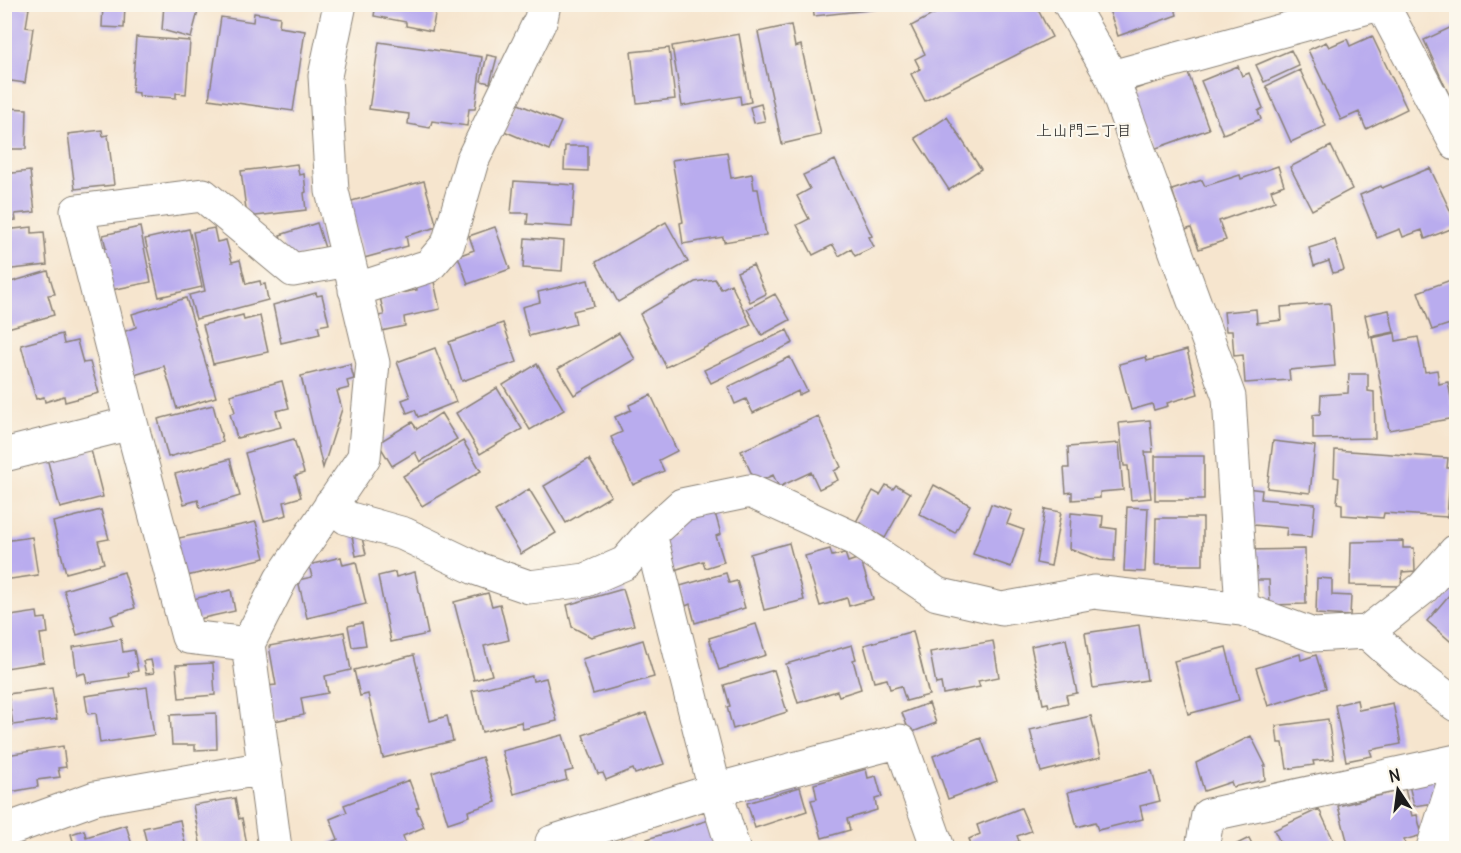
<svg xmlns="http://www.w3.org/2000/svg" width="1461" height="853" font-family="Delius,'Klee One',sans-serif">
<rect width="100%" height="100%" fill="#fbf7ec"/>
<filter id="ink" filterUnits="userSpaceOnUse"><feTurbulence type="fractalNoise" baseFrequency=".0167" numOctaves="2"/><feDisplacementMap in="SourceGraphic" scale="12" xChannelSelector="R" yChannelSelector="G"/><feConvolveMatrix kernelMatrix="1 2 1 2 8 2 1 2 1" color-interpolation-filters="sRGB"/></filter>
<filter id="wash" filterUnits="userSpaceOnUse"><feTurbulence type="fractalNoise" baseFrequency=".008" numOctaves="4" result="noise"/><feDisplacementMap in="SourceGraphic" scale="24" xChannelSelector="R" yChannelSelector="G"/><feGaussianBlur stdDeviation="1.35" result="paint"/><feColorMatrix in="noise" values="0 0 0 0 0 0 0 0 0 0 0 0 0 0 0 0 0 1.4 0 .05"/><feComposite in="paint" operator="in"/></filter>
<g filter="url(#wash)">
<rect width="100%" height="100%" fill="#f6e5ce"/>
<g id="blocks">
<path fill="#b9acee" d="M103,4H125L124,28L102,27Z
M164,4H200L191,38L162,30Z
M376,4H437L432,31L406,26V22L374,16Z
M813,4H877L878,9L814,16Z
M953,4H1035L1052,37L925,101L911,74L920,69L915,59L925,54L911,26Z
M1107,4H1174L1177,15L1118,36Z
M4,5L29,8L26,27L33,28L25,83L4,80Z
M254,13L280,17L279,27L305,31L293,111L209,99L221,17L253,22Z
M791,25L795,47L801,45L821,135L782,144L758,32Z
M1456,25V105L1454,106L1424,40Z
M739,34L751,102L741,104L740,96L682,106L672,46Z
M1372,36L1407,109L1366,129L1359,112L1341,120L1308,50L1326,42L1329,47L1347,39L1350,46Z
M136,37L190,41L186,94L176,93V98L139,96V93L132,92Z
M379,42L482,57L475,109H469L467,126L432,121L430,128L408,124L409,114L369,109Z
M669,48L675,99L637,103L631,52Z
M1291,50L1299,66L1264,82L1256,65Z
M487,55L497,57L490,83L481,81Z
M1238,66L1242,76L1249,73L1263,108L1258,111L1261,119L1223,134L1201,81Z
M1187,70L1209,129L1151,150L1130,91Z
M1300,70L1326,126L1291,142L1266,86Z
M516,103L561,122L549,150L504,131Z
M761,104L765,121L754,123L750,107Z
M5,108L27,109L26,149H5Z
M947,117L981,169L949,190L915,138Z
M102,130L103,136L108,135L114,185L75,189L68,134Z
M565,146H588V171L564,170Z
M1331,146L1352,189L1312,210L1290,167Z
M727,152L731,178L752,174L754,189H758L766,235L724,242L723,237L683,244L680,223L683,222L672,160Z
M835,160L872,236L869,237L874,247L855,256L851,249L839,256L833,245L813,255L797,225L809,219L797,196L810,189L803,175Z
M297,164L299,175L304,174L306,192L304,193L306,210L247,217L241,171Z
M1278,166L1284,185L1271,190L1275,201L1219,221L1226,240L1199,249L1191,228L1185,230L1172,190L1202,180L1205,186L1240,175L1241,179Z
M1430,168L1456,223V227L1425,239L1422,230L1403,237L1400,229L1377,238L1360,195L1381,186L1382,188Z
M30,171L35,212L15,214L16,220L4,221V174Z
M424,181L437,227L406,236L408,246L364,258L348,202Z
M514,181L575,185L572,227L527,224L528,213H511Z
M666,222L688,262L618,302L596,262Z
M317,223L325,248L288,260L280,235Z
M32,227V233L44,232L47,265L4,270V230Z
M140,227L151,282L106,291L97,249L106,248L103,235Z
M495,227L510,269L468,284L458,256L474,250L469,236Z
M214,228L217,242L226,240L232,262L240,260L246,284L260,281L261,285L265,284L268,300L196,319L189,295L205,291L193,232Z
M189,229L202,287L159,297L145,239Z
M525,238L564,241L562,271L523,268Z
M1335,240L1344,270L1333,273L1329,261L1314,266L1309,248Z
M753,265L766,294L750,302L737,272Z
M48,271L55,294L48,295L54,315L4,329V284Z
M433,277L440,309L404,317L405,326L381,331L378,316L384,315L380,297L417,290L416,281Z
M1456,278V322L1432,330L1418,292Z
M715,279L721,289L731,284L751,325L666,367L640,314L695,282Z
M588,280L594,306L573,311L576,324L529,336L522,307L540,302L538,292Z
M316,293L317,296L322,295L329,324L318,326L320,334L281,343L273,305Z
M775,294L790,320L762,335L747,309Z
M186,298L216,397L177,409L164,366L128,377L123,332L136,327L132,314Z
M1330,303L1335,366L1289,370L1290,380L1245,383L1243,355L1234,356L1232,331H1226L1224,312L1256,309L1257,323L1282,320L1281,307Z
M1389,310L1394,332L1370,337L1365,315Z
M243,315L244,320L260,316L268,352L213,364L203,325Z
M503,323L517,362L462,381L449,342Z
M787,330L793,343L711,383L704,370Z
M619,333L635,359L574,395L558,369Z
M1395,333L1396,341L1418,337L1425,372L1437,370L1439,384L1448,382L1455,418L1389,430L1372,338Z
M62,334L64,344L77,341L83,363L90,362L99,393L65,402L64,396L45,402L44,397L36,399L21,345Z
M435,348L456,402L418,417L415,410L407,413L402,400L410,397L397,362Z
M1187,350L1198,394L1167,403L1168,406L1154,410L1152,404L1131,410L1119,364L1146,357L1147,361Z
M790,357L807,391L799,395L798,391L753,413L746,399L735,404L728,387Z
M350,364L354,379L347,381L349,388L337,391L342,409L323,468L301,376Z
M537,364L564,410L530,430L503,385Z
M1349,374H1368V391L1374,392L1375,438L1313,439V415L1320,414L1321,395L1348,393Z
M282,381L289,408L276,411L281,427L237,438L230,414L235,412L230,395Z
M497,388L522,429L480,454L456,413Z
M651,395L677,451L659,460L664,471L633,485L611,437L622,432L615,417L631,410L629,405Z
M213,405L223,442L168,457L158,419Z
M441,413L457,439L420,462L415,452L392,466L378,443L412,422L417,429Z
M818,416L841,467L834,471L838,480L819,489L811,472L779,487L773,475L756,483L741,451Z
M1150,420L1153,452H1145L1151,498L1131,500L1128,466H1124L1119,423Z
M294,439L304,473L295,476L301,497L284,502L287,515L264,521L245,453Z
M463,441L481,471L422,506L403,476Z
M1273,441L1315,446L1310,493L1267,488Z
M1119,443L1123,490L1100,492V498L1072,500V492L1066,493L1064,468H1069L1068,447Z
M90,446L103,497L60,508L47,458Z
M1335,450L1448,458L1447,468H1451L1447,517L1384,513L1383,518L1342,515V504L1337,503L1339,478L1334,477Z
M1155,456H1204V500H1155Z
M230,459L240,496L200,508L198,500L184,504L175,474Z
M589,459L611,496L566,523L544,486Z
M886,485L893,489L896,485L910,493L885,538L856,522L873,491L880,495Z
M934,485L970,505L955,533L919,514Z
M1246,488L1262,490L1261,499L1315,504L1312,537L1286,535L1287,528L1242,524Z
M529,489L556,533L521,554L495,511Z
M991,504L1012,511L1007,524L1024,530L1011,567L973,554Z
M713,506L721,534L716,536L724,562L705,568L703,561L671,571L661,538L676,534L675,528L678,519Z
M1127,507L1148,508L1145,572L1124,571Z
M1045,509L1061,512L1051,566L1036,563Z
M101,510L109,539L98,541L104,563L66,573L53,522Z
M1071,513L1103,516L1102,527L1116,529L1114,561L1100,560L1069,549Z
M1156,518H1203V565H1155Z
M256,522L265,558L182,577L174,539Z
M361,534L366,554L356,556L352,536Z
M32,537L38,575L4,580V541Z
M1403,541V548H1414L1415,571L1402,572L1401,586L1350,585L1351,542Z
M789,543L804,600L764,610L750,554Z
M830,549L832,556L845,553L848,562L860,558L873,599L849,606L847,598L820,606L805,556Z
M1305,549L1306,604L1270,605L1269,580H1245L1244,550Z
M341,557L343,565L356,562L366,604L307,618L298,580L312,577L309,565Z
M124,572L135,608L111,616L114,624L77,635L64,590Z
M395,572L396,577L415,572L428,634L391,642L378,576Z
M726,573L729,583L737,581L745,608L695,623L690,604L686,606L680,586Z
M1317,578L1332,579V595L1351,596L1350,616L1316,614Z
M1456,587V646L1427,621Z
M623,589L634,625L591,637L572,627L567,605Z
M231,590L235,611L194,620L189,600Z
M488,593L492,606L500,604L509,640L484,646L492,675L474,680L454,602Z
M37,612L38,619L46,618L48,633L40,634L44,662L6,668L4,617Z
M362,623L366,645L352,647L348,626Z
M756,624L766,655L719,670L709,638Z
M1139,625L1147,680L1093,688L1085,633Z
M913,631L929,695L906,701L901,686L890,689L887,679L874,682L864,645Z
M344,632L351,670L325,676L328,693L301,698L304,715L274,721L267,686L276,685L269,646Z
M121,639L123,652L134,650L138,671L128,673L129,677L87,683L85,673L77,675L73,647Z
M1066,639L1077,693L1066,695L1068,703L1049,707L1048,703L1043,704L1031,646Z
M643,640L654,677L593,694L582,659Z
M993,641L999,677L978,681L980,687L943,694L941,683L936,684L930,652Z
M852,645L856,659L853,660L861,689L839,696L837,691L798,703L786,664Z
M1226,647L1239,700L1188,714L1174,661Z
M1300,654L1301,660L1316,655L1326,688L1268,706L1256,668Z
M414,655L430,721L447,716L453,741L383,758L368,694L360,696L354,670Z
M151,660L154,673L146,674L143,661Z
M213,663L215,695L179,698L176,665Z
M774,670L787,712L733,729L727,707L730,706L724,685Z
M532,676L533,681L546,678L557,721L523,729L521,722L482,732L472,691Z
M147,687L154,735L100,743L96,713L88,714L85,696Z
M52,688L57,719L13,725L8,694Z
M1357,700L1359,710L1393,703L1401,744L1370,750L1372,756L1346,761L1335,705Z
M929,703L936,723L910,733L902,713Z
M216,713L217,749L195,750V745H172L170,715Z
M646,713L664,764L635,774L633,769L606,780L603,773L598,774L583,735Z
M1091,716L1101,757L1041,772L1030,730Z
M1328,719L1334,759L1313,761L1314,765L1287,769L1283,743H1278L1276,726Z
M563,735L573,770L565,772L567,780L514,794L502,751Z
M1251,736L1266,766H1264L1265,780L1233,787L1231,782L1204,791L1196,763Z
M981,738L997,781L948,799L933,756Z
M63,746L66,767L58,768L60,777L37,780L38,787L4,793V766L8,765L6,755Z
M482,757L496,802L468,811L469,816L448,823L432,773Z
M866,769L868,778L876,776L882,797L875,799L877,810L847,819L850,830L822,838L811,800L817,799L814,784Z
M1152,771L1160,801L1140,806L1143,819L1098,830L1095,822L1077,827L1068,792Z
M1437,778L1435,803L1414,806L1409,785Z
M409,780L419,807L416,808L424,827L403,836L407,848H331L329,843L338,839L330,819L347,812L344,805Z
M800,787L807,811L755,828L747,803Z
M1405,789L1412,816L1417,815L1422,835L1404,840L1406,847L1400,848H1349L1338,806Z
M235,798L239,819L242,818L247,845L227,848H201L193,805Z
M1021,808L1031,831L1017,836L1019,841L998,848H972L969,839L980,834L977,825Z
M1319,809L1337,848H1283L1274,830Z
M180,820L186,848H148L143,828Z
M709,820L717,848H650L647,839Z
M126,825L133,848H75L71,834L84,830L86,837Z
M1249,838L1254,848H1229Z
M605,840L607,848L629,841L630,848H585Z"/>
</g>
</g>
<g filter="url(#ink)">
<use href="#blocks" fill-opacity="0" stroke="#898075" stroke-width="1.5"/>
<g fill="none" stroke-linecap="round" stroke-linejoin="round">
<defs>
<path id="street" d="M1070,4L1112,77L1229,397L1242,609
M1382,4L1456,144
M1112,77L1379,4
M355,290L429,266L448,244L472,161L541,19L544,4
M131,423L188,637L248,644
M4,455L131,423L77,211L203,195L293,270L348,260
M331,504L347,518L404,534L475,568L529,587L586,580L625,563L650,534
M1367,632L1404,665L1456,705
M4,831L95,798L265,768
M275,848L248,644L281,579L364,457L373,363L332,191L325,76L340,4
M554,848L552,842L715,790L733,848
M938,848L900,741L715,790L650,534L682,505L750,491L855,539L937,594L1002,609L1094,592L1242,609L1313,635L1367,632L1423,588L1456,551
M1202,848L1208,815L1456,761
M1433,848L1456,775"/>
</defs>
<use href="#street" stroke="#898075" stroke-width="35"/>
<use href="#street" stroke="#fff" stroke-width="33"/>
</g>
</g>
<g text-anchor="middle" stroke-width="4.5" stroke-linejoin="round" paint-order="stroke">
<g font-size="16" fill="#1c1c1c" stroke="#fbf7ec">
<text x="1084" y="136">上山門二丁目</text>
</g>
</g>
<rect width="1461" height="853" fill="none" stroke="#fbf7ec" stroke-width="24"/>
<g transform="translate(1398 790) rotate(347)" stroke="#fbf7ec" stroke-width="4.5" paint-order="stroke">
<path d="M0-4.5L10 22L0 15L-10 22Z" fill="#1c1c1c"/>
<text y="-9" font-size="16" font-weight="bold" text-anchor="middle" fill="#1c1c1c">N</text>
</g>
</svg>
